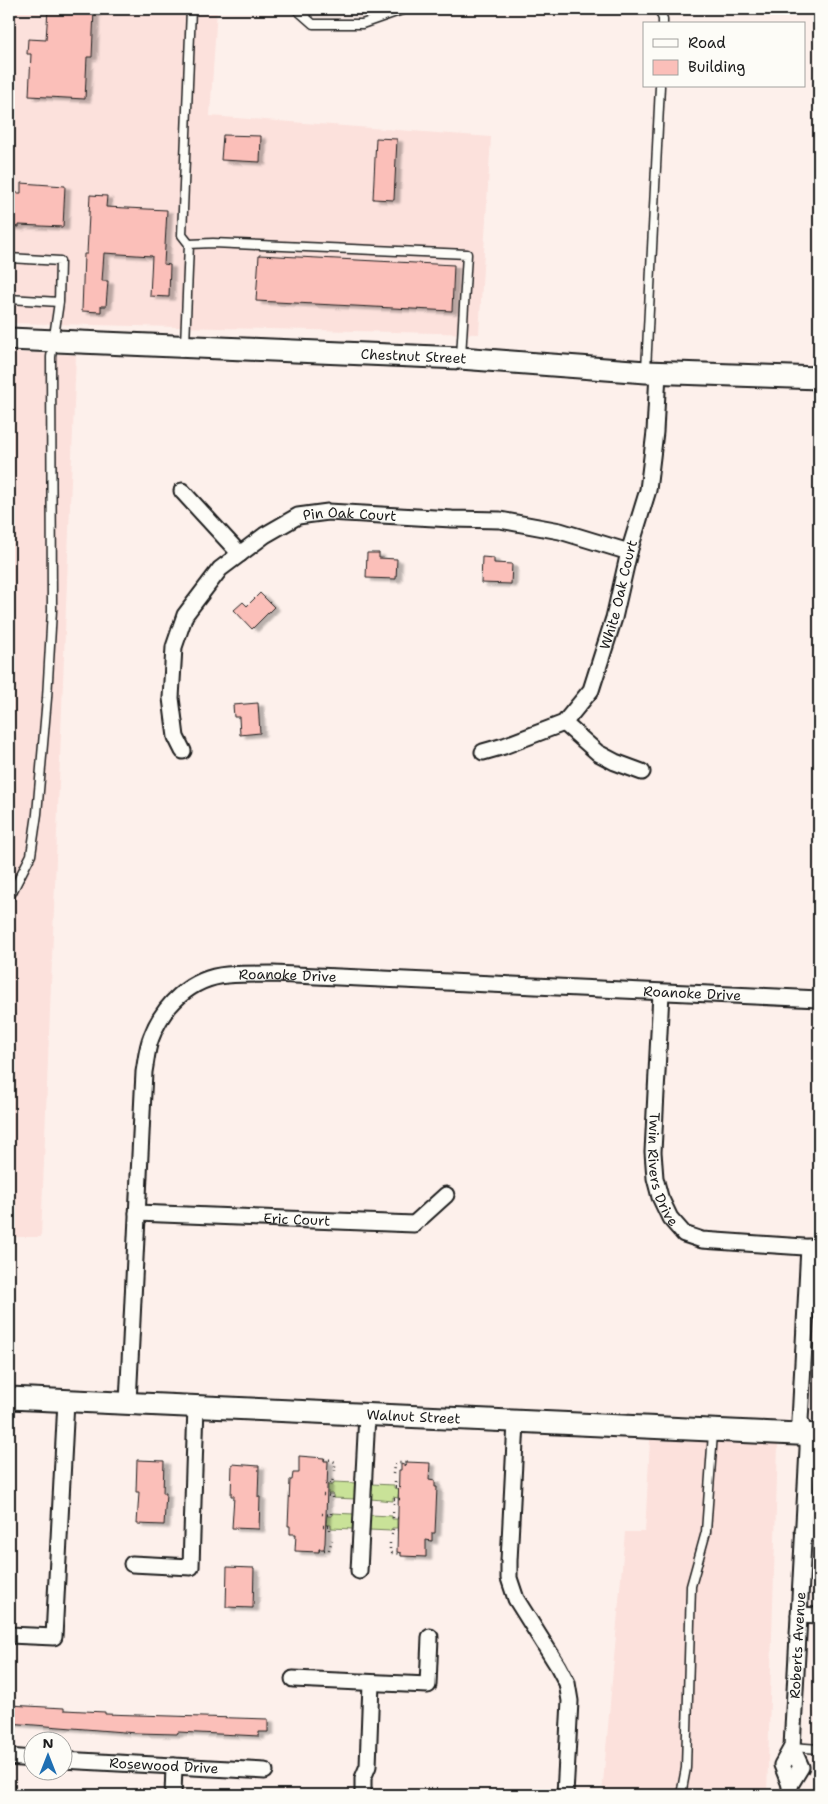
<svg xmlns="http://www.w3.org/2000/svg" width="828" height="1804" font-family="'Shantell Sans',sans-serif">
<defs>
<filter id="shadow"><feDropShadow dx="5.5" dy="3" stdDeviation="1" flood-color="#0004"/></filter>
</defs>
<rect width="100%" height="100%" fill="#fdf0eb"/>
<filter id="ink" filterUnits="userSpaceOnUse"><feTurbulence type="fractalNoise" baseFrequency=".02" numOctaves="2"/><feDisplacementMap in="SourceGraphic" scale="10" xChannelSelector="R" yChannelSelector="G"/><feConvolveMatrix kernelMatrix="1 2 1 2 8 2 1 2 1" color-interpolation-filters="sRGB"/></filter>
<g filter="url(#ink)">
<path fill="#fce1dc" d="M9,9H217L210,116L491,137L479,334L9,323Z
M9,352L76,355L41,1237H9Z
M650,1440L778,1445L767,1795H602L625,1532H645Z"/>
<path fill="#c9e298" stroke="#727f5a" d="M334,1482L356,1483L355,1499L333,1498V1494H328V1485H333Z
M372,1484L394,1485V1488L399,1489L398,1498L393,1497V1501L371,1499Z
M332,1513L354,1514L353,1529L331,1528V1525H326L327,1516H332Z
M370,1515L392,1516V1519H397V1528H392L391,1531L369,1530Z"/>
<path fill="#fbbfb9" stroke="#1c1c1c" filter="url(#shadow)" d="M48,9H94L92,57H87L85,99L29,96L31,54H27L28,39L46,40Z
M223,135L261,136L260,162L221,160Z
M376,138L397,139L394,200L373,199Z
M21,183L65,186L63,227L19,225V227L9,226V205H14L15,193H21Z
M90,195L107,196L106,207L167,210L164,264L170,265L169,297L150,296L152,256L104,253L102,281H108L106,306H101V312L82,311L84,254H87Z
M259,255L454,265L452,311L256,301Z
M367,553H379V558L397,559L396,579L366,578Z
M482,557L494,558V563L512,564L511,584L481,583Z
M260,593L274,607L252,629L234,610L243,602L247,606Z
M258,703L260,733L240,735L239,717H234L233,705Z
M299,1456L324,1458V1461H328L325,1543L324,1549H319V1552L295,1551L296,1534H290V1526H288L290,1480H292L293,1473H299Z
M137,1460L164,1461L163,1493H166L164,1525L137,1524L139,1492H136Z
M406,1462L430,1463L429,1479L435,1480V1487H437L435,1533H432V1541L426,1540V1557L401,1556V1553L397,1552L399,1470H401V1464L406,1466Z
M232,1464L259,1466L258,1497H260L259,1529L232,1528L234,1496H231Z
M227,1567L254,1568L253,1608L226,1607Z
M9,1705L64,1708V1710L105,1712V1714L268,1719V1732H259V1736L178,1732L177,1734L136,1733L9,1723Z"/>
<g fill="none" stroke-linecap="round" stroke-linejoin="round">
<defs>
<path id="lane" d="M296,9L313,24H362L405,9
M659,9L663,19V24
M189,244L213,243L467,254L461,357
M9,258L60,261L59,302L51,357L52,610L47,698L37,814L31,855L9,898
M9,299L59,302
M185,345L189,244L182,235L191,9
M646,370L660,86
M792,1747L819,1749
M681,1795L686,1768L691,1586L706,1532L713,1433"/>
<g id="street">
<path d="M182,491L240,554"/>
<path d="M564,723L598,753L615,762L642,772"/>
<path id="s1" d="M183,751L176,737L171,698L174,647L185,615L220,569L265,535L298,516L328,512L452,519L500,520L560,531L629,552"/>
<path id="s2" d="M483,752L504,746L564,723L591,690L614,618L629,552L648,490L655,432L658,372"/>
<path id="s3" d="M661,993L653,1152L655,1178L660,1197L670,1218L684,1234L702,1240L819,1248"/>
<path id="s4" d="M137,1213L414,1224L446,1195"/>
<path id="s5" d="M128,1403L144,1072C146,1061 147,1048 151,1038C163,1005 191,978 227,975C242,974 258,974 273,974L819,999"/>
<path d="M516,1422L509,1561V1578L516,1599L558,1666L567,1683L570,1701L565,1795"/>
<path d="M803,1531L819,1532"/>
<path d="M132,1564L191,1567L196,1405"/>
<path d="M359,1571L367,1415"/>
<path d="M799,1615L819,1616"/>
<path d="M9,1635L54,1637L66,1401"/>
<path d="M293,1679L428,1685L430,1637"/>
<path d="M9,1757L32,1759"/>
<path id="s6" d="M62,1760L265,1771"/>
<path d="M790,1785L801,1767L792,1747"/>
<path d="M173,1795L174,1766"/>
<path d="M363,1795V1778L368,1766L371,1683"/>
<path id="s7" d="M790,1795V1785L782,1765L792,1747L808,1449V1442L800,1421L809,1247"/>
</g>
<g id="secondary">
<path id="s8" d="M9,339L460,358L646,372L819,378"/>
<path id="s9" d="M9,1398L819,1435"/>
</g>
</defs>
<use href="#lane" stroke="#1c1c1c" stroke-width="11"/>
<use href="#street" stroke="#1c1c1c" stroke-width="19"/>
<use href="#secondary" stroke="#1c1c1c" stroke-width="25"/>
<path stroke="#1c1c1c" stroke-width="2.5" stroke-dasharray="1 4" stroke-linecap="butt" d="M324,1459L331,1460L335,1462V1471
M393,1474L394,1465L398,1463H406
M395,1482V1487H402
M325,1484H332L333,1478
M323,1495L332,1496V1501
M394,1504V1499H403
M393,1512V1518H402
M322,1514L331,1515V1509
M323,1526H330V1532
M392,1535L393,1529L400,1530
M390,1543V1549L392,1553L401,1554
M319,1550H329L332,1540"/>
<use href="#lane" stroke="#fdfcf7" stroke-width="8"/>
<use href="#street" stroke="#fdfcf7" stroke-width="15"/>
<use href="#secondary" stroke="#fdfcf7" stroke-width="21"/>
</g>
</g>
<g text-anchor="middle" stroke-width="4" stroke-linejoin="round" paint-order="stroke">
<g font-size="14" fill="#1c1c1c" stroke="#fdfcf7">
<text dy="5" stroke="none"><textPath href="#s8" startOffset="405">Chestnut Street</textPath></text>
<text dy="5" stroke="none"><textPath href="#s1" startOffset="344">Pin Oak Court</textPath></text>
<text dy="5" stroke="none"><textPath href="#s2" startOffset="228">White Oak Court</textPath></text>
<text dy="5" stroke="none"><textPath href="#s5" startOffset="531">Roanoke Drive</textPath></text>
<text dy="5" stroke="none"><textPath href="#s5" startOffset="936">Roanoke Drive</textPath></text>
<text dy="5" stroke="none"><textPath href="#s3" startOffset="178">Twin Rivers Drive</textPath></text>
<text dy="5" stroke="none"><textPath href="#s4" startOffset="160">Eric Court</textPath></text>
<text dy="5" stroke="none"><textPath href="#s9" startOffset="405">Walnut Street</textPath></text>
<text dy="5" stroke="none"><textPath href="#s7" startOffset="154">Roberts Avenue</textPath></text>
<text dy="5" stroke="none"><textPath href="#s6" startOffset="102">Rosewood Drive</textPath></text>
</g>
</g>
<rect width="828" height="1804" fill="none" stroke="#fdfcf7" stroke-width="30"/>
<rect x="15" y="15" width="798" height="1774" fill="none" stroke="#1c1c1c" stroke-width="2" filter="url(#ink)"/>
<rect x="643" y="22" width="162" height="65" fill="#fdfcf7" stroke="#a3a29f"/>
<rect x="653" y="39" width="25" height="8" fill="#fdfcf7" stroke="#a3a29f"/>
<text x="688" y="48" font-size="15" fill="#1c1c1c">Road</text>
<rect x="653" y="60" width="25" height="15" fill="#fbbfb9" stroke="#a3a29f"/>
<text x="688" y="72" font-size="15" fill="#1c1c1c">Building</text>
<g transform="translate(48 1756)"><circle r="24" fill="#fdfcf7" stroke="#a3a29f"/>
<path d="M0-4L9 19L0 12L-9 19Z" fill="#1f6fb2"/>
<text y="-8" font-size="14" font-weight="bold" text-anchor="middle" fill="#1c1c1c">N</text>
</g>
</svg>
